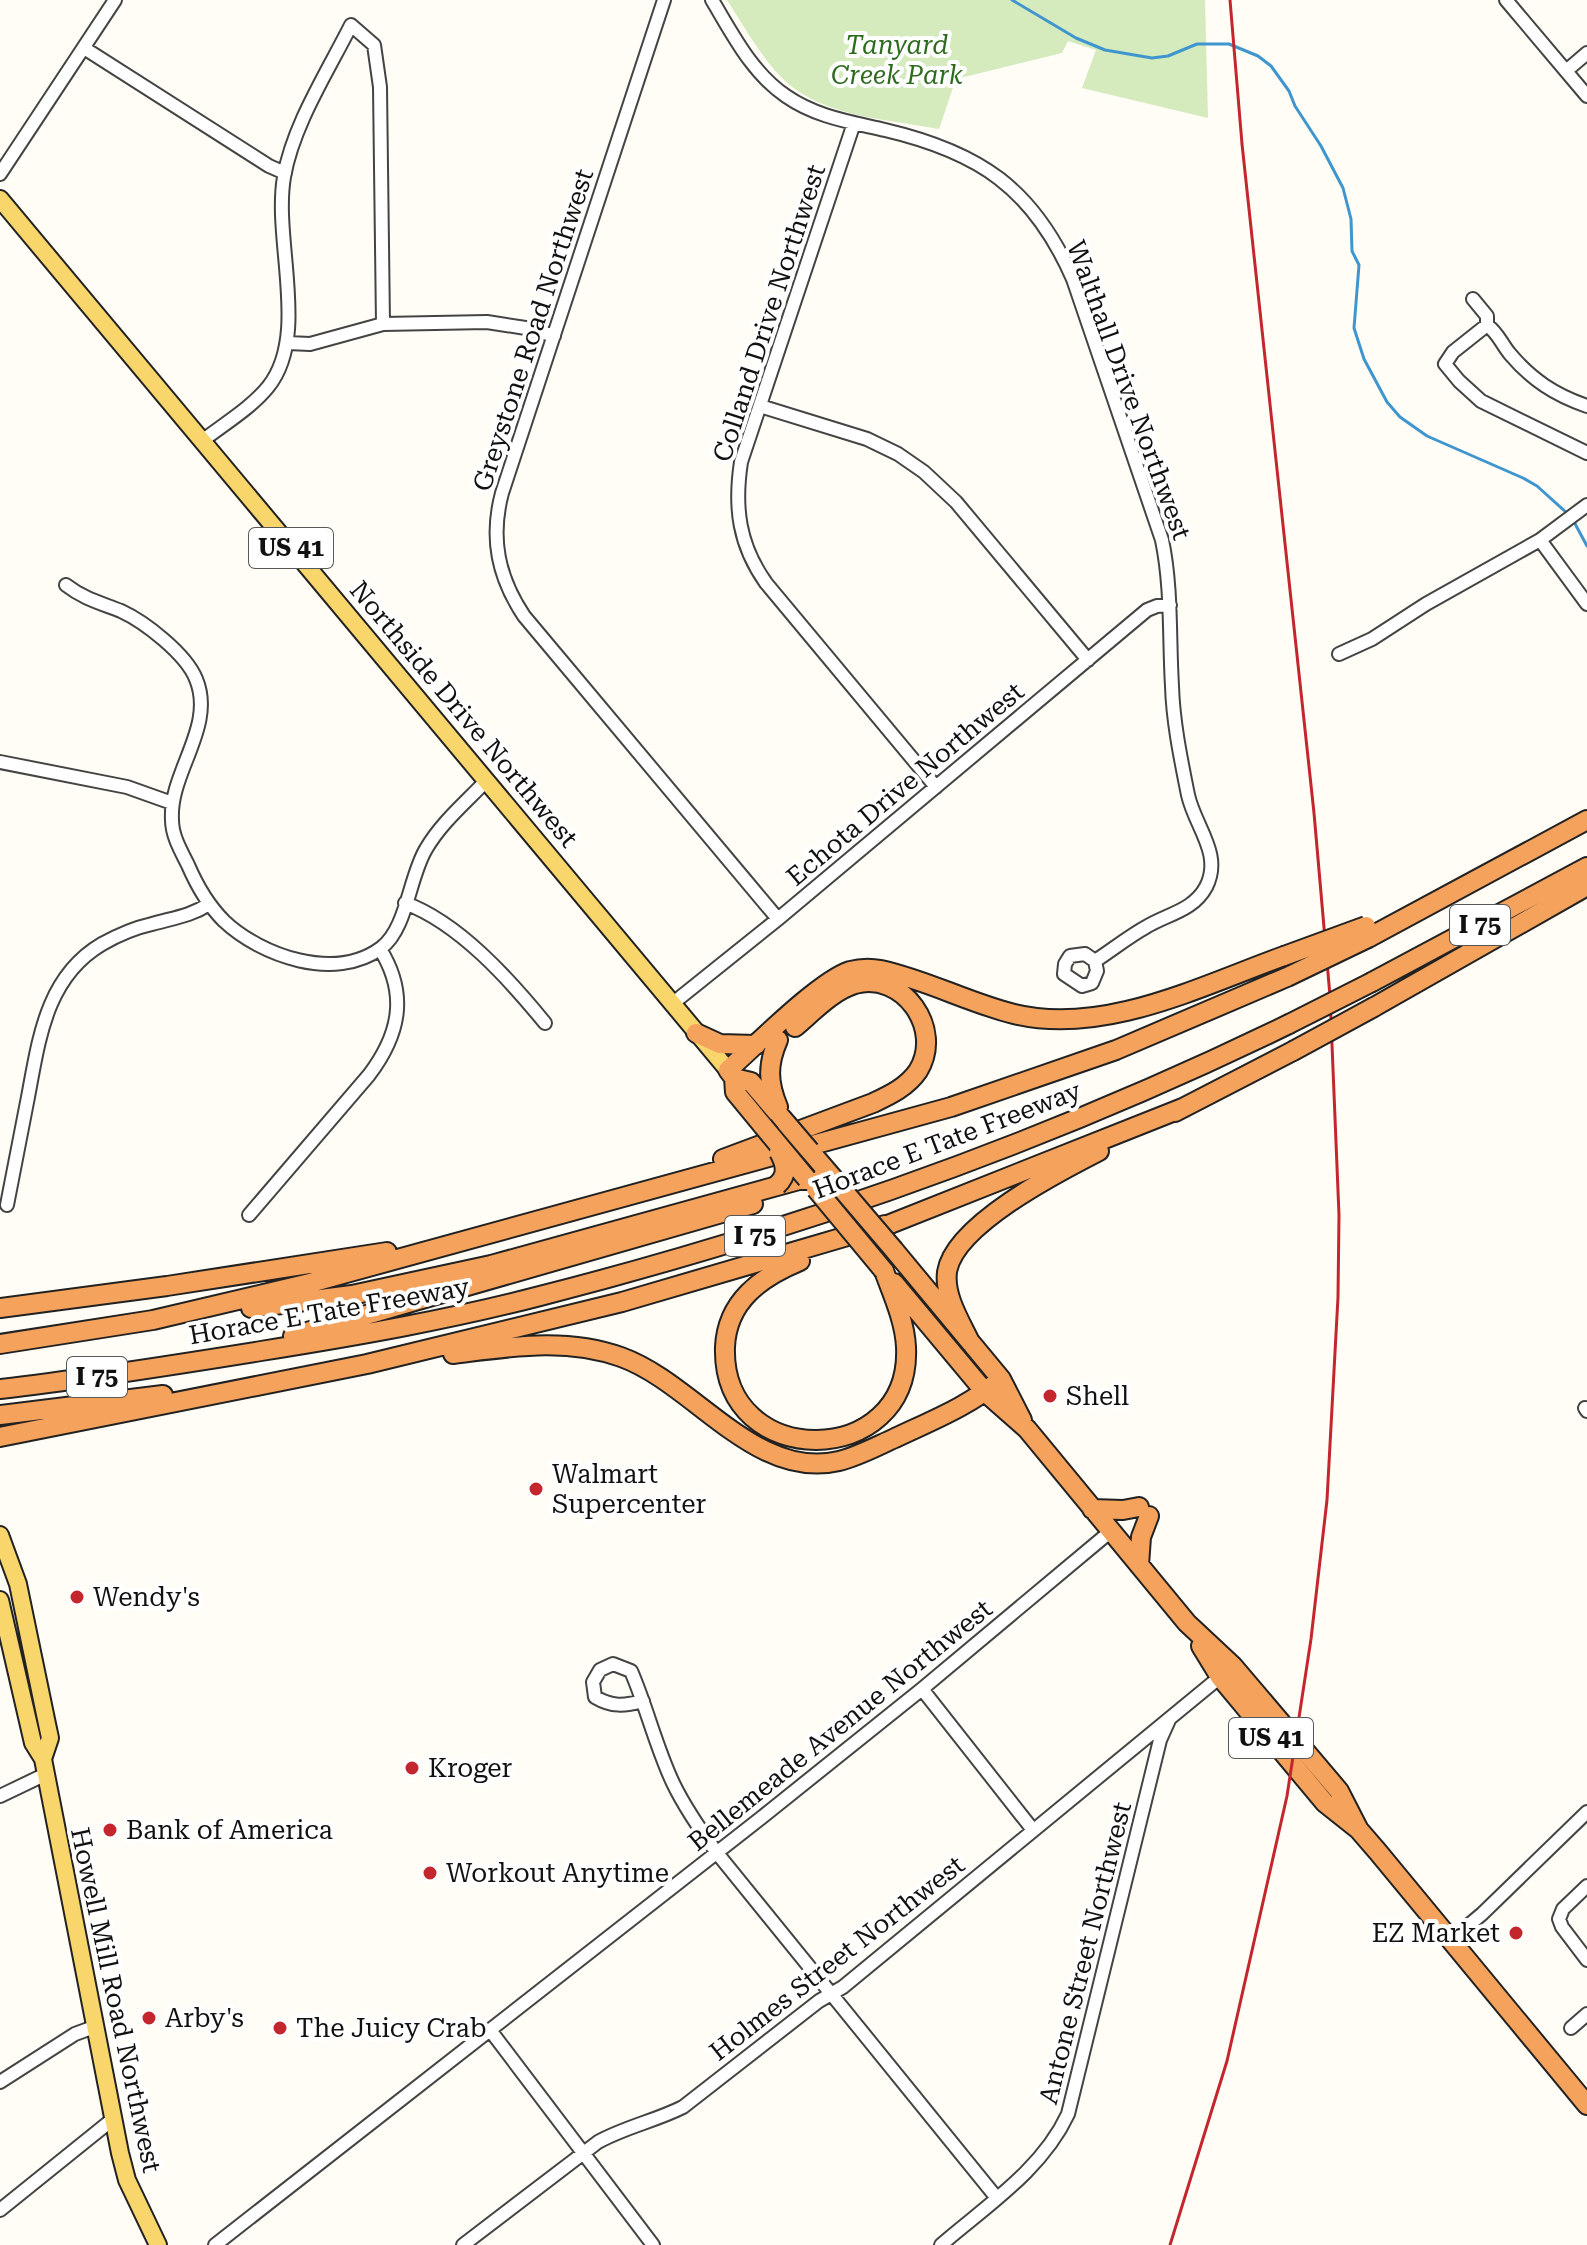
<svg xmlns="http://www.w3.org/2000/svg" width="1587" height="2245" font-family="'Roboto Serif',serif">
<rect width="100%" height="100%" fill="#fffdf5"/>
<path fill="#d5ebbd" d="M727,0H1205L1208,118L1082,88L1096,50L1068,41L1062,53L956,79L939,129C892,120 836,118 795,89C768,70 745,28 727,0Z"/>
<g fill="none" stroke-linecap="round" stroke-linejoin="round">
<path stroke="#3f96cf" stroke-width="3" d="M1012,0L1076,38L1105,50L1152,58L1168,56L1197,44H1229L1258,56L1271,66L1289,91L1295,106L1321,146L1343,188L1351,219L1352,251L1359,265L1354,328L1364,359L1387,402L1400,417L1427,436L1523,478L1537,486L1568,514
M1573,520L1587,546"/>
<defs>
<path id="minor" d="M664,0L502,493C490,538 498,577 524,616L778,919
M712,0C733,35 752,73 786,96C816,117 851,122 885,130C979,152 1033,188 1073,279L1162,540C1172,588 1169,637 1172,686C1173,722 1181,760 1188,795C1195,827 1223,854 1206,887C1193,911 1167,914 1146,927C1128,937 1112,950 1095,961L1097,971L1092,983L1082,986L1064,974L1065,964L1070,956L1085,954L1095,961
M1506,0L1587,96
M84,48L269,166L285,173
M1566,71L1587,53
M854,123L741,462C734,508 739,545 766,583L936,787
M0,174L115,0
M1473,299L1487,316V325
M288,343L310,344L383,324L487,322L532,329L554,336
M760,406L867,439L898,454L924,472L956,502L1088,660
M1587,406C1555,395 1532,380 1510,354C1501,343 1498,333 1487,325L1453,352L1445,364L1459,381L1481,401L1587,453
M202,441C224,424 251,408 268,387C310,335 273,241 284,177C293,125 328,71 351,25L374,45L380,87L383,324
M1540,540L1587,604
M66,585C84,599 101,603 121,611C145,622 186,654 196,679C216,727 169,772 172,820C172,836 181,851 188,865C197,886 208,905 224,921C261,956 335,982 381,948C407,929 409,877 426,849C441,823 465,803 486,781
M1339,654L1372,639L1426,604L1540,540L1587,505
M0,762L127,787L172,803
M405,903C459,923 509,979 545,1023
M672,1004L778,919L1147,610L1157,606L1170,605
M7,1205C14,1169 21,1133 28,1097C39,1039 46,977 102,944C118,935 134,928 152,924C173,918 191,916 209,904
M249,1215L369,1075C400,1034 408,994 380,949
M1585,1408L1587,1411
M922,1689L1033,1830
M643,1701C624,1706 612,1707 595,1697L593,1682L600,1670L613,1664L631,1671C647,1708 656,1747 673,1783C685,1808 701,1831 717,1853L996,2197
M0,1796L46,1774
M1587,1886L1563,1909L1559,1919L1562,1927L1587,1960
M1451,1940L1482,1914L1587,1812
M1571,2028L1587,2014
M490,2030L653,2245
M0,2082L75,2034L94,2027
M0,2210L113,2119
M215,2245L761,1818L922,1689L1111,1531
M463,2245L598,2142C625,2127 655,2121 683,2107L819,2001L843,1987L1220,1677
M941,2245C986,2206 1042,2170 1068,2114L1160,1740L1169,1720"/>
<path id="major" d="M0,199L728,1070
M0,1535L18,1584L47,1724L50,1738L43,1759
M0,1600L33,1743L43,1759L120,2153L127,2180L158,2245"/>
<path id="highway" d="M1368,938L1587,820
M1372,982L1587,867
M1374,1007L1587,886
M696,1033L720,1044L756,1045
M778,1040C767,1065 768,1083 778,1107
M734,1078L735,1092L763,1126
M1175,1112L1293,1051
M787,1124L751,1082L734,1078L728,1070C755,1046 819,981 850,971C861,968 871,968 881,970C927,980 969,1003 1014,1014C1103,1036 1201,986 1284,956
M810,1151L840,1186
M723,1159L873,1103C890,1095 907,1087 918,1071C944,1029 903,971 855,984C832,991 813,1012 795,1027
M875,1230L1185,1107
M894,1250L1001,1379L1022,1420
M800,1261C761,1277 727,1301 725,1347C721,1472 912,1470 906,1347C905,1322 893,1295 884,1271
M894,1283L985,1392L1027,1429L1187,1623L1233,1666L1339,1791L1359,1830
M0,1308L167,1286L387,1252
M251,1308L352,1295L491,1265L799,1180H814L842,1189
M293,1336L753,1204
M970,1342C960,1321 944,1296 947,1272C954,1225 1058,1172 1099,1151
M0,1344L153,1320L310,1283L951,1107L1116,1050L1287,977
M453,1354C510,1347 565,1337 621,1357C694,1383 755,1481 839,1461C859,1456 877,1446 895,1438C933,1420 969,1406 1001,1379
M0,1389C87,1379 174,1365 261,1351C355,1336 448,1320 540,1296C798,1230 1049,1141 1289,1024
M0,1415L163,1395
M0,1437L367,1364L622,1302L885,1225
M1092,1509L1123,1510L1139,1507
M1139,1565L1141,1537L1149,1516
M1201,1646L1220,1677L1325,1803L1359,1830L1378,1852L1587,2105"/>
</defs>
<use href="#minor" stroke="#444" stroke-width="16"/>
<use href="#major" stroke="#222" stroke-width="20"/>
<use href="#highway" stroke="#222" stroke-width="22"/>
<use href="#minor" stroke="#fff" stroke-width="12"/>
<use href="#major" stroke="#f9d66b" stroke-width="16"/>
<use href="#highway" stroke="#f5a25d" stroke-width="18"/>
<path stroke="#c4262e" stroke-width="3" d="M1170,2245L1227,2061L1287,1796L1311,1639L1327,1500L1338,1297L1339,1215L1330,996L1314,813L1242,144L1230,0"/>
<defs>
<path id="highway-bridge" d="M1284,956L1366,926
M1287,977L1368,938
M1289,1024L1372,982
M1293,1051L1374,1007
M787,1124L810,1151
M763,1126L807,1179
M777,1185C788,1175 786,1165 779,1152
M816,1189L884,1271
M842,1189L894,1250"/>
</defs>
<use href="#highway-bridge" stroke="#222" stroke-width="22" stroke-linecap="butt"/>
<use href="#highway-bridge" stroke="#f5a25d" stroke-width="18"/>
</g>
<g fill="#c4262e" stroke="#fff" stroke-width="3">
<circle cx="1050" cy="1396" r="8"/>
<circle cx="536" cy="1489" r="8"/>
<circle cx="77" cy="1597" r="8"/>
<circle cx="412" cy="1768" r="8"/>
<circle cx="110" cy="1830" r="8"/>
<circle cx="430" cy="1873" r="8"/>
<circle cx="1516" cy="1933" r="8"/>
<circle cx="149" cy="2018" r="8"/>
<circle cx="280" cy="2028" r="8"/>
</g>
<g text-anchor="middle" stroke-width="8" stroke-linejoin="round" paint-order="stroke">
<g fill="#fff" stroke="#585858" stroke-width="2">
<rect x="249" y="528" width="84" height="40" rx="6"/>
<rect x="1450" y="905" width="60" height="40" rx="6"/>
<rect x="725" y="1216" width="60" height="40" rx="6"/>
<rect x="67" y="1357" width="60" height="40" rx="6"/>
<rect x="1229" y="1718" width="84" height="40" rx="6"/>
</g>
<g font-size="24" font-weight="bold" fill="#111">
<text x="291" y="556">US 41</text>
<text x="1480" y="933">I 75</text>
<text x="755" y="1244">I 75</text>
<text x="97" y="1385">I 75</text>
<text x="1271" y="1746">US 41</text>
</g>
<g font-size="26" font-style="italic" fill="#2f6b1f" stroke="#fff">
<text x="897" y="54">Tanyard<tspan x="897" dy="30">Creek Park</tspan></text>
</g>
<g font-size="26" fill="#111" stroke="#fff">
<text transform="translate(769 313) rotate(-72)" y="9">Colland Drive Northwest</text>
<text transform="translate(533 330) rotate(-72)" y="9">Greystone Road Northwest</text>
<text transform="translate(1129 390) rotate(70)" y="9">Walthall Drive Northwest</text>
<text transform="translate(464 714) rotate(50)" y="9">Northside Drive Northwest</text>
<text transform="translate(905 784) rotate(-40)" y="9">Echota Drive Northwest</text>
<text transform="translate(947 1140) rotate(-21)" y="9">Horace E Tate Freeway</text>
<text transform="translate(329 1311) rotate(-10)" y="9">Horace E Tate Freeway</text>
<text transform="translate(840 1725) rotate(-39)" y="9">Bellemeade Avenue Northwest</text>
<text transform="translate(1085 1953) rotate(-76)" y="9">Antone Street Northwest</text>
<text transform="translate(837 1958) rotate(-38)" y="9">Holmes Street Northwest</text>
<text transform="translate(116 2000) rotate(78)" y="9">Howell Mill Road Northwest</text>
</g>
<g font-size="26" fill="#111" stroke="#fff" text-anchor="start">
<text x="1066" y="1405">Shell</text>
<text x="552" y="1483">Walmart<tspan x="552" dy="30">Supercenter</tspan></text>
<text x="93" y="1606">Wendy's</text>
<text x="428" y="1777">Kroger</text>
<text x="126" y="1839">Bank of America</text>
<text x="446" y="1882">Workout Anytime</text>
<text x="1500" y="1942" text-anchor="end">EZ Market</text>
<text x="165" y="2027">Arby's</text>
<text x="296" y="2037">The Juicy Crab</text>
</g>
</g>
</svg>
